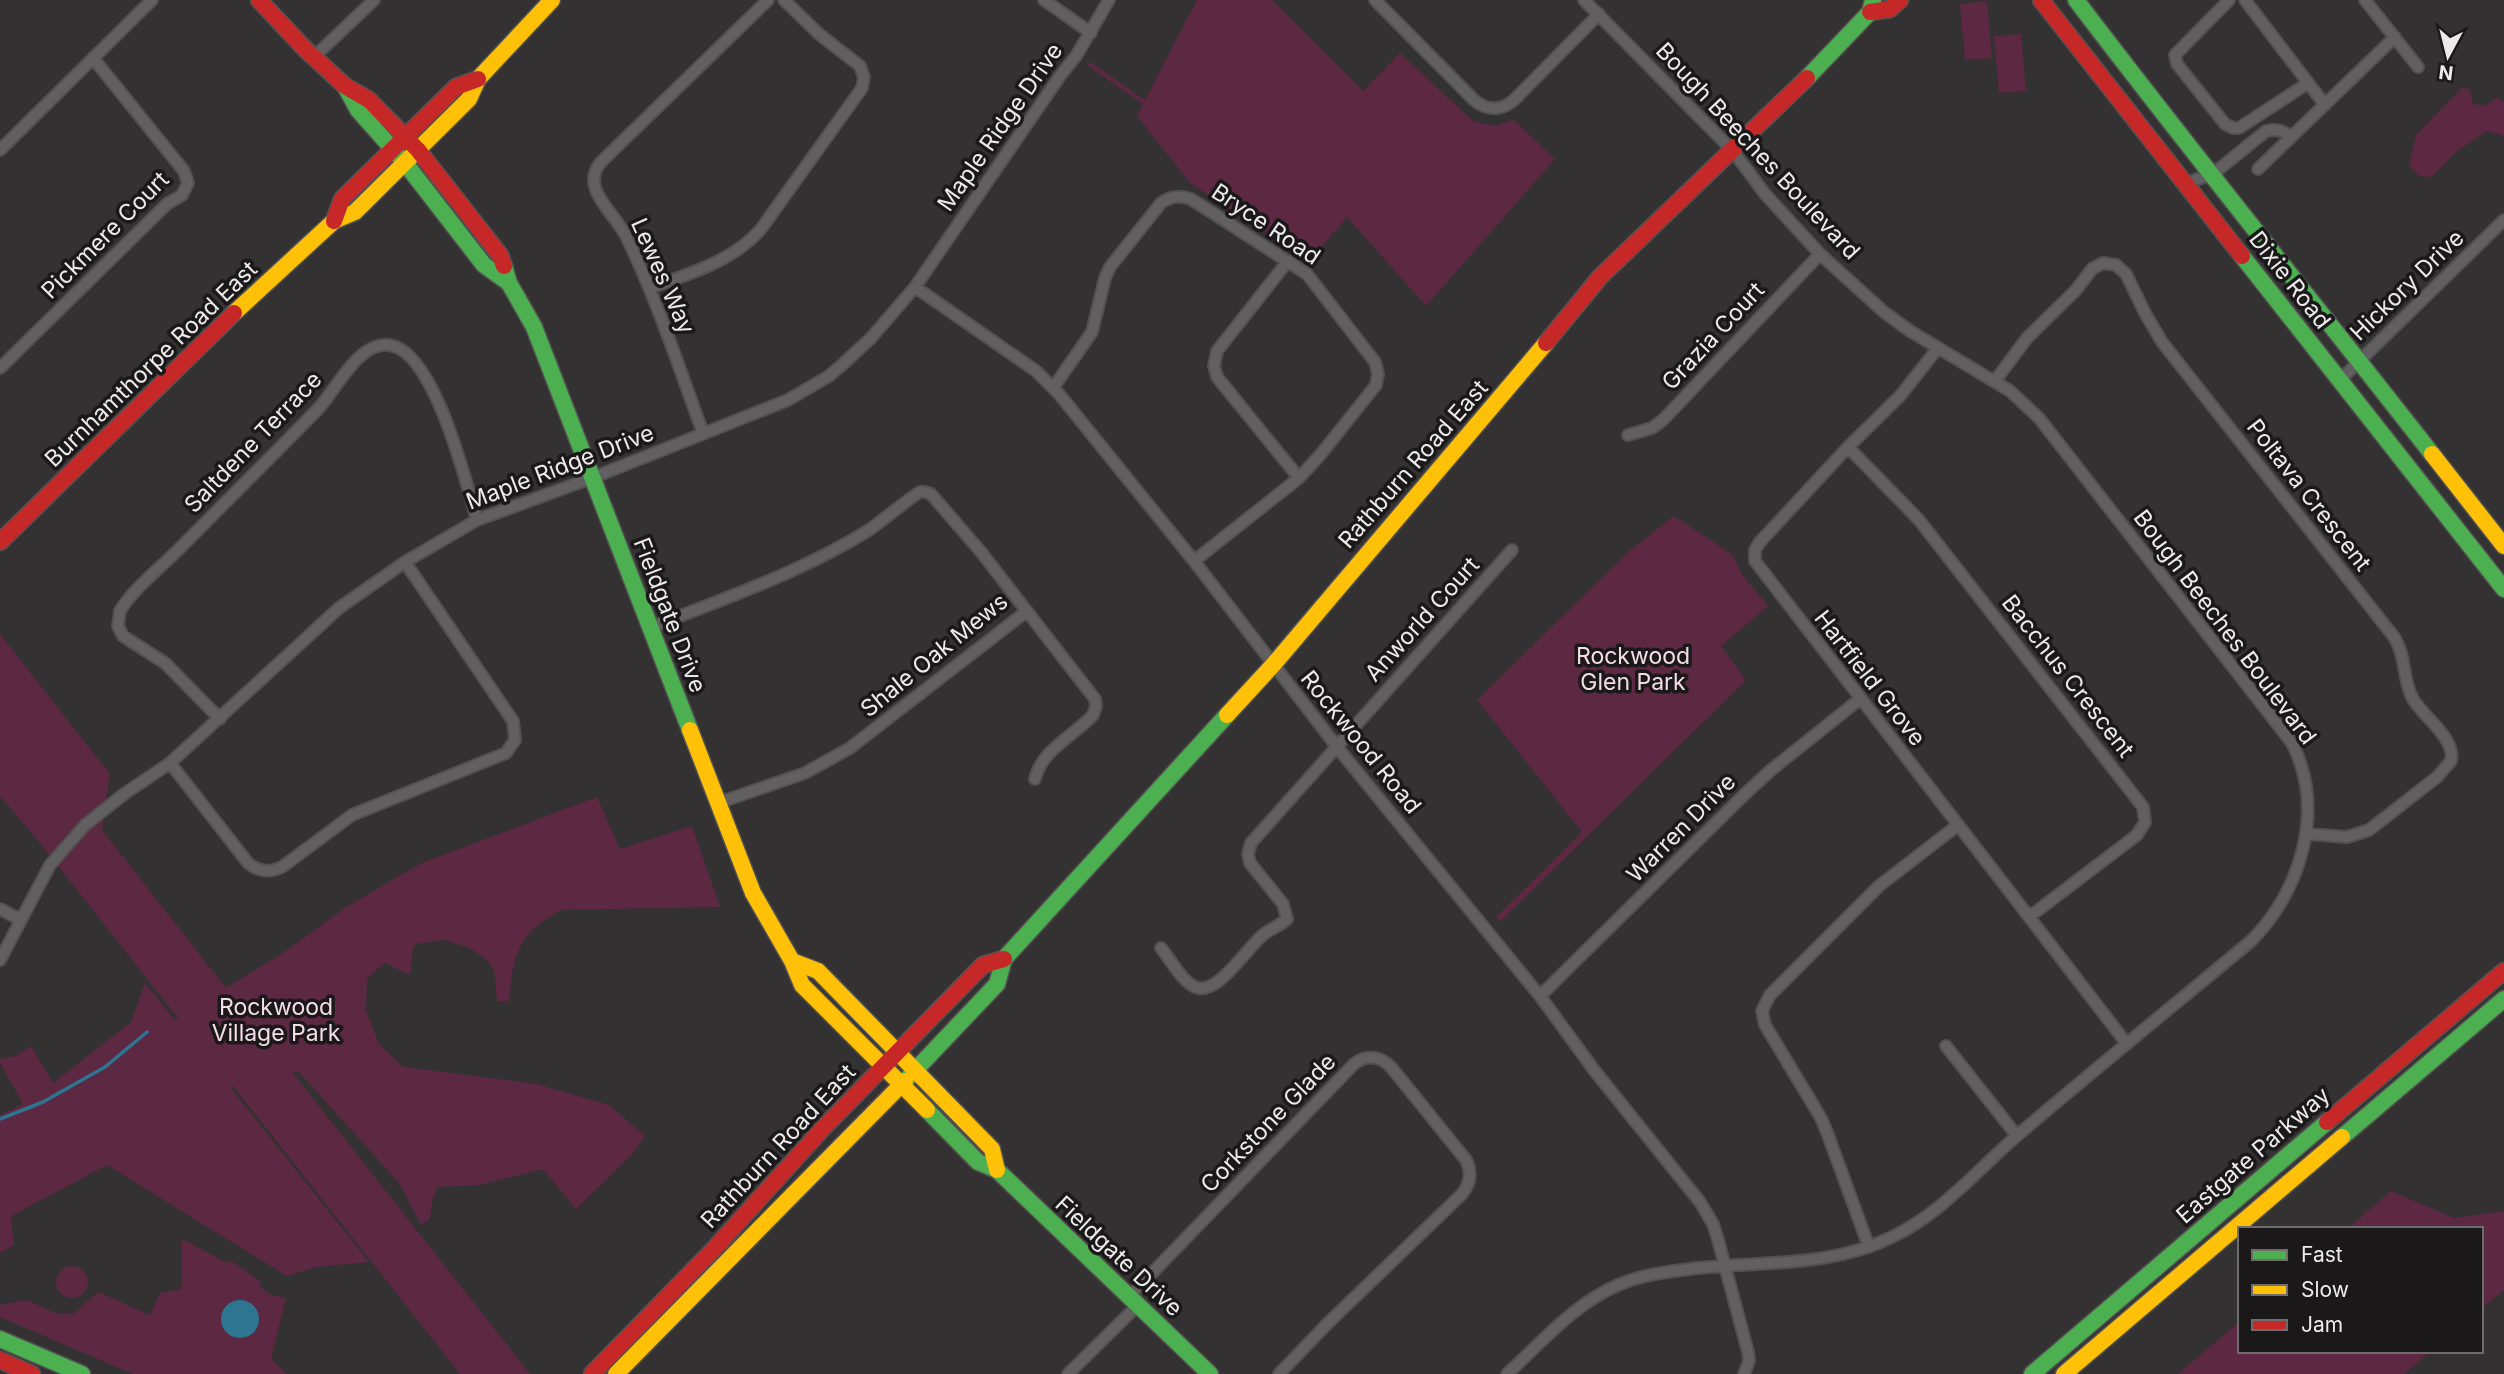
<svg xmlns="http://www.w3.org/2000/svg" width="2504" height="1374" font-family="Inter,sans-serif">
<rect width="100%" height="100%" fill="#333132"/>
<path fill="#5c2842" d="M1197,0H1272L1363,91L1400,53L1473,121L1494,126L1514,120L1555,159L1426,306L1347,217L1310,261L1190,183L1137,116L1143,104L1087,65L1090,62L1145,100Z
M1987,1L1992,58L1965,60L1960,4Z
M2021,34L2026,91L1999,93L1994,36Z
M2463,87L2470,90L2473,104L2484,106L2498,97L2504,102V136L2487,131L2457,151L2432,177L2419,176L2409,165L2416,135Z
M1674,516L1733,555L1742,574L1768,606L1721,646L1746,680L1500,922L1496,917L1582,832L1477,700L1629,551Z
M0,634L110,774L102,830L226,988L283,953L346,907L422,863L597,797L620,849L692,826L720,907L561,910C518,933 513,955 509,1001H497L494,970L486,959L470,948L444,940L416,944L413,947L410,975L385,963L367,978L366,1010L379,1044L403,1067L537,1084L609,1105L645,1136L632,1154L576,1209L543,1169L479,1185L437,1187L432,1201L430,1219L421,1225L400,1184L298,1071L293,1073L530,1374H460L233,1086L230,1087L369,1262L316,1267L287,1276L107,1165L11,1216L14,1245L0,1253V1115L23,1104L0,1063V1059L16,1056L31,1046L53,1083L131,1022L145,983L175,1020L178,1018L40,843L0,796Z
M2391,1191L2454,1218L2504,1211V1290L2481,1309V1229H2347Z
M182,1239L227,1263L230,1260L261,1282L259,1286L269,1294L286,1298L271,1359L287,1374H133L0,1317V1305L27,1300L55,1313L73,1314L98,1292L150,1315L160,1293L182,1289Z
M56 1282a16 16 0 1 1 32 0a16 16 0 1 1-32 0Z
M2240,1321V1351H2431L2404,1374H2178Z"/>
<path fill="#2e7592" d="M221 1319a19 19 0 1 1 38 0a19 19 0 1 1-38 0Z"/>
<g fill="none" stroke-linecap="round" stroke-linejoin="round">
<path stroke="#2e7592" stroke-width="3.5" d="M0,1119L43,1102L105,1067L147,1032"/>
<defs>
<path id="street" d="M1044,0L1091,33
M1375,0L1474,100C1487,111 1501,111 1514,100L1599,14
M2229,0L2175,55L2177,64L2225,124L2233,128H2239L2308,83
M2245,0L2325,105
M2365,0L2418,67
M314,57L374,0
M0,150L152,0
M2258,169L2395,37
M2186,183L2213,174L2266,131C2276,129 2283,130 2291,137
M1288,261L1217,351L1214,366L1217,377L1299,478
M915,287L1036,371L1059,394L1194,561L1337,747L1540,996L1594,1070L1700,1202L1713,1224L1718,1240L1748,1352L1749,1361L1744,1374
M650,288C690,273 732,262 761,229L862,88L864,77L860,66L819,34L784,0
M1938,348L1900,396L1848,447L1759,543L1755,550V561L2127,1044
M0,368L167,204L182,195L188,183L184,171L93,58
M2340,380L2504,220
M1995,381L2027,338L2076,290L2092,269L2103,263L2116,265L2126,274L2146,315L2162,342L2394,637C2407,657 2402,680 2413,699C2424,718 2456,738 2451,761L2437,777L2369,830L2347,837L2307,834
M1053,388L1092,332L1105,278L1110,267L1161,203C1171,196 1180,195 1191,199L1307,274L1375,362L1378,374L1376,385L1321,454L1299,478L1194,561
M703,433C679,367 657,300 626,236C614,212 579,188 601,162L768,0
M1628,435L1652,428L1663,420L1820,254
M1848,447L1919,520L2143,807L2145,822L2137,835L2029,917
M652,627C725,598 802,572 869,530C877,525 916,493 920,492C924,491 928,493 931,494L981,552L1095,699L1096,706L1093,715C1074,736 1042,749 1035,779
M220,719L165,663L123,636L118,626L120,611C132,590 160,568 178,550C225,503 271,457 317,410C336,391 357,342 389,345C434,350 466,482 477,520
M170,763L248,863C259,872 269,873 282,867L352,815L506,753L515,740L513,721L405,562
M718,803L805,773L850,748L1027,611
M0,909L21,920
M1161,948C1171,960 1183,984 1198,988C1220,993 1248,946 1264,934C1272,928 1280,926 1287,919L1283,904L1250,863L1248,854L1251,843L1512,550
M0,960L50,865L85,825L124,794L170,763L339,608L405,562L477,520L592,478L788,400L829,376L843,364L871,338L915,287L1060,76L1076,56L1109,0
M1540,996L1745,794L1771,770L1860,699
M1946,1046L2017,1136
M1869,1247L1828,1135L1821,1118L1765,1025L1762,1011L1770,995L1879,886L1958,825
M1130,1296L1354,1064C1367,1054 1380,1056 1391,1067L1466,1160C1472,1172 1471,1183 1462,1194L1327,1324L1279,1374
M1068,1374L1138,1305
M1507,1374C1542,1342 1574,1304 1618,1285C1641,1275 1665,1272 1690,1269C1758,1261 1830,1268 1892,1237C1941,1214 1978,1169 2019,1134C2095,1069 2173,1006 2251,941C2301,890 2326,810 2292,743L2039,418L2010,391L1910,331L1884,312L1820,254L1765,194L1733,151L1584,0"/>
<path id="fast" d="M2076,0C2192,153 2314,303 2432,454
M1807,78L1870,12L1873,0
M345,86L358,110L405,163L484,265L509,283
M2242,256L2504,589
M504,266L509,283L534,327L690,730
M905,1081L997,984L1004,959L1227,715
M927,1110L978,1162L997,1170L1210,1374
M2342,1137L2504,999
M0,1339L82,1374
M2032,1374L2327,1122"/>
<path id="slow" d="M234,313L334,221L355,212L469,99L478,79L552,0
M2432,454L2504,546
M1227,715L1273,665L1546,343
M690,730L753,893L792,961L802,985L927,1110
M792,961L818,971L992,1149L997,1170
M616,1374L905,1081
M2064,1374L2342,1137"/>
<path id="jam" d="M259,0L305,49L345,86L369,100L418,150L500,255L504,266
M2041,0L2242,256
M1870,12L1890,9L1900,0
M334,221L342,199L456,87L478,79
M1546,343L1600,277L1807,78
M0,542L234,313
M2327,1122L2504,971
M0,1360L32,1374
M592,1374L712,1251L825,1126L983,965L1004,959"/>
</defs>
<use href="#street" stroke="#525051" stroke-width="14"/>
<use href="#fast" stroke="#525051" stroke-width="19"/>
<use href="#slow" stroke="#525051" stroke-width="19"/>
<use href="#jam" stroke="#525051" stroke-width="19"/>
<use href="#street" stroke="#615f60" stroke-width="10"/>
<use href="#fast" stroke="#4caf50" stroke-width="16"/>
<use href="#slow" stroke="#ffc107" stroke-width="16"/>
<use href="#jam" stroke="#c62828" stroke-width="16"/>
</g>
<g text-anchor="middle" stroke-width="7" stroke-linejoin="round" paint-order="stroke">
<g font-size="23" fill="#edeaeb" stroke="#1b1819">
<text transform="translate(1000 127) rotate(-55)" y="8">Maple Ridge Drive</text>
<text transform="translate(1758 151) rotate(47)" y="8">Bough Beeches Boulevard</text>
<text transform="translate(1266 224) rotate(34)" y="8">Bryce Road</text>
<text transform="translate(105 235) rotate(-45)" y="8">Pickmere Court</text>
<text transform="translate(663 276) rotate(66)" y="8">Lewes Way</text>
<text transform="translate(2290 280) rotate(52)" y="8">Dixie Road</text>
<text transform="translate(2407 285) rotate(-44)" y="8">Hickory Drive</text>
<text transform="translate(1713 336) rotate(-47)" y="8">Grazia Court</text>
<text transform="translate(151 364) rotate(-44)" y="8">Burnhamthorpe Road East</text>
<text transform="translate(253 442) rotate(-46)" y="8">Saltdene Terrace</text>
<text transform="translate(1413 464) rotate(-49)" y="8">Rathburn Road East</text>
<text transform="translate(560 467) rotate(-21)" y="8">Maple Ridge Drive</text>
<text transform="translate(2309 495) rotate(52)" y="8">Poltava Crescent</text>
<text transform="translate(670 615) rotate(69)" y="8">Fieldgate Drive</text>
<text transform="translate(1422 619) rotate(-48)" y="8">Anworld Court</text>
<text transform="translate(2225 627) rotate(53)" y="8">Bough Beeches Boulevard</text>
<text transform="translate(934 655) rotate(-39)" y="8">Shale Oak Mews</text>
<text transform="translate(2068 676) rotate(52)" y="8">Bacchus Crescent</text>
<text transform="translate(1870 678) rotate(52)" y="8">Hartfield Grove</text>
<text transform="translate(1361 742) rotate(51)" y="8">Rockwood Road</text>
<text transform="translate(1681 828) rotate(-45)" y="8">Warren Drive</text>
<text transform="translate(1268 1123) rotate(-46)" y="8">Corkstone Glade</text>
<text transform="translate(778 1146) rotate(-47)" y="8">Rathburn Road East</text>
<text transform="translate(2253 1155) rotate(-41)" y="8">Eastgate Parkway</text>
<text transform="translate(1119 1256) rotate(43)" y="8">Fieldgate Drive</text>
</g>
<g font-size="23" fill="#f3dce6" stroke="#1b1819">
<text x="1633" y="664">Rockwood<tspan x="1633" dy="26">Glen Park</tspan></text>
<text x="276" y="1015">Rockwood<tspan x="276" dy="26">Village Park</tspan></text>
</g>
</g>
<rect x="2238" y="1227" width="245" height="126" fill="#1b1819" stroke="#6f6c6d" stroke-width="2"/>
<rect x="2252" y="1250" width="35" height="10" fill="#4caf50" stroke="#6f6c6d" stroke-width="2"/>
<text x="2301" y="1262" font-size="21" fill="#edeaeb">Fast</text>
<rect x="2252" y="1285" width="35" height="10" fill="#ffc107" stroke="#6f6c6d" stroke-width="2"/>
<text x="2301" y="1297" font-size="21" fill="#edeaeb">Slow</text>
<rect x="2252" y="1320" width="35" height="10" fill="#c62828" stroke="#6f6c6d" stroke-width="2"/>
<text x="2301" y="1332" font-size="21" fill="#edeaeb">Jam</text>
<g transform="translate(2448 56) rotate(187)" stroke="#1b1819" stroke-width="5" paint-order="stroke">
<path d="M0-5L12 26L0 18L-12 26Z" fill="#edeaeb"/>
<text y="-10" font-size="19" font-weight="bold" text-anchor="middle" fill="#edeaeb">N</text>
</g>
</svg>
